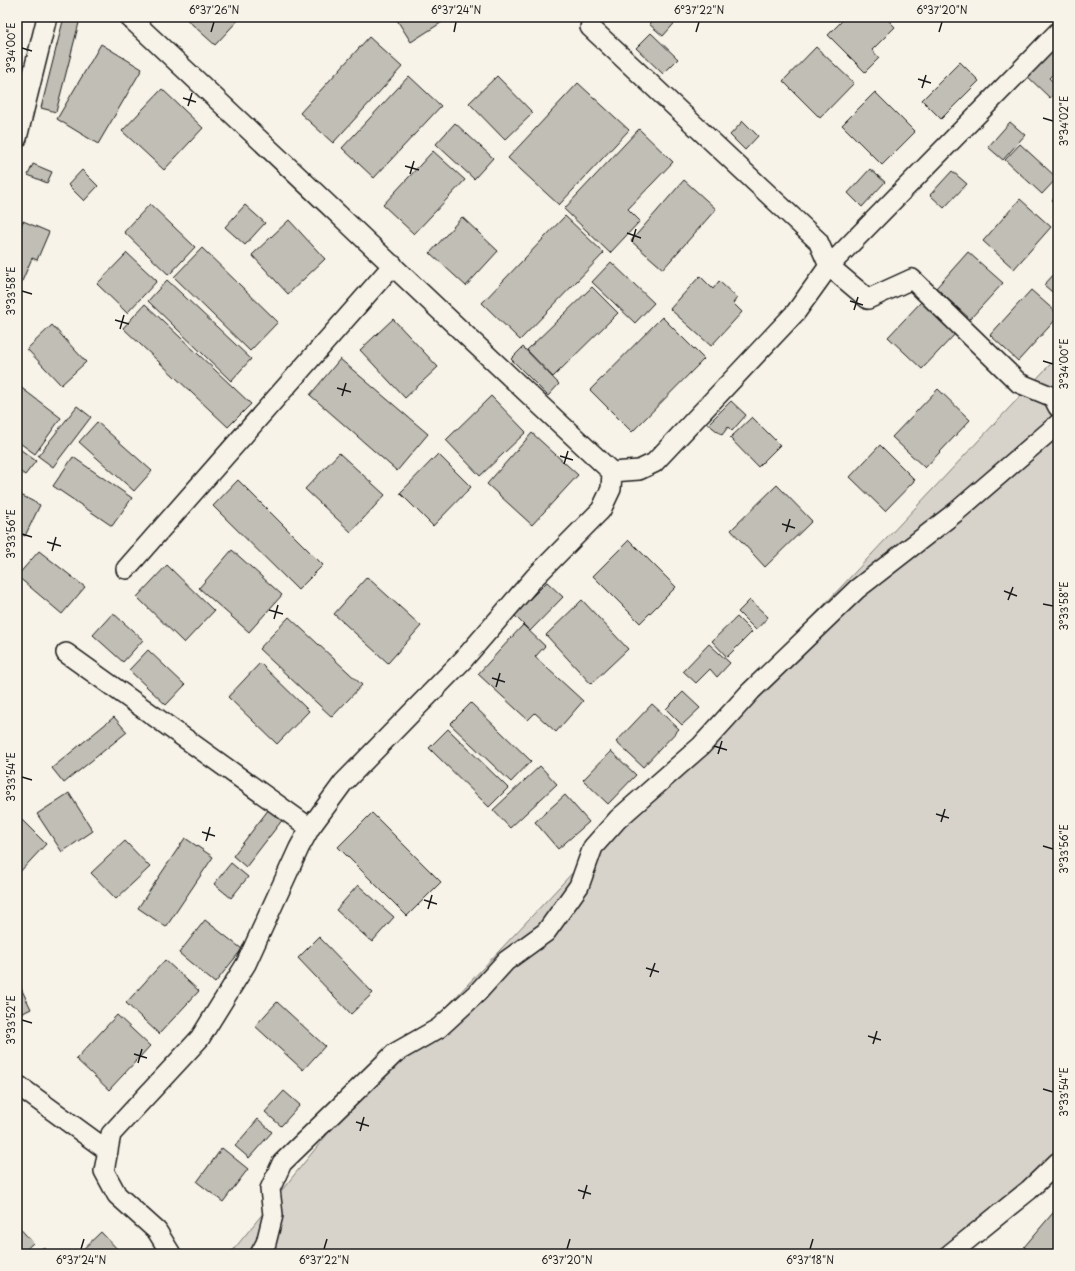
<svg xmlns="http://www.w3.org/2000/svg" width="1075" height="1271" font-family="'Playpen Sans',sans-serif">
<rect width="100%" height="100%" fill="#f7f3e8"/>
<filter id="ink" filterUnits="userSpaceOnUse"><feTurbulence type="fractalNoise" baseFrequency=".025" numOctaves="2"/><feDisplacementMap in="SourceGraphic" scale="8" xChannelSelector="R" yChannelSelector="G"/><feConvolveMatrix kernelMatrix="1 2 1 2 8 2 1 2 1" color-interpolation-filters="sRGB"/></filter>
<g filter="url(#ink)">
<path fill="#d7d3cb" stroke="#7a7874" d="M1058,356V1151L955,1254H230L329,1132Z"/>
<path fill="#c0beb5" stroke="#1c1c1c" d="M64,17L80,19L56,112L41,108Z
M184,17H241L215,45Z
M395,17H450L411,42Z
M656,17H680L663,36L649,24Z
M846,17H885L895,27L872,50L879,58L865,72L828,35Z
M651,33L678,59L663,74L636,48Z
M369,37L402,67L333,143L300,113Z
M1058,42V69L1049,78L1058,87V90L1050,98L1026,75Z
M101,44L142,69L98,144L57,119Z
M816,47L854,83L820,118L783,81Z
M960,62L979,81L941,119L922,100Z
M409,76L441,106L374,178L342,148Z
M497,76L533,113L505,140L469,103Z
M578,83L629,130L559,205L508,158Z
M162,89L203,128L164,170L122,131Z
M875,92L915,132L882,165L842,125Z
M743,121L758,136L745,150L730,135Z
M1010,122L1025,135L1003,160L988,147Z
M455,123L493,158L474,179L436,144Z
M639,129L673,162L628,209L640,221L610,253L564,209Z
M1020,144L1057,178L1042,194L1005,160Z
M433,151L465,180L414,234L383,205Z
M33,164L52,172L47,183L28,175Z
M870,169L885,182L862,207L848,193Z
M82,170L98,186L84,201L68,185Z
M952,171L967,184L944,208L930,195Z
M684,180L716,209L663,269L631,241Z
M1058,194V206L1052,200Z
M1020,199L1051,227L1014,269L983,241Z
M150,204L195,247L169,275L124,232Z
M245,205L265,223L245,245L225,227Z
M565,216L604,253L520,340L482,303Z
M462,217L498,251L466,286L430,253Z
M289,220L325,259L288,294L252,255Z
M23,221L49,232L37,260L32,258L17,293V236Z
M202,248L278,322L250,351L174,277Z
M968,252L1003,283L970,319L936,288Z
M127,253L157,281L127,313L97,284Z
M611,262L654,303L635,323L592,282Z
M1058,270V297L1044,285Z
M700,276L713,289L719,281L737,298L733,303L742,312L711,346L670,309Z
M167,280L251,359L231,381L148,301Z
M592,287L618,313L553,377L527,350Z
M1031,290L1058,314V317L1018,361L990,335Z
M922,301L956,333L922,369L888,337Z
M145,304L251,404L228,427L123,328Z
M662,317L704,359L632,432L590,390Z
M393,319L438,367L405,398L360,350Z
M52,325L86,362L61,385L27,349Z
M523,347L559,384L548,396L511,359Z
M340,359L428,434L397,471L310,395Z
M19,386L61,418L35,454L17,441V390Z
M938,389L970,420L925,468L892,437Z
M491,396L526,432L480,476L446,440Z
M731,401L746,415L732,431L728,427L722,435L708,424Z
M77,406L91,417L53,467L38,456Z
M752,417L780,445L758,467L730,438Z
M97,422L152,471L134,491L79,442Z
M532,433L578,475L532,525L487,484Z
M880,445L915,480L885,511L850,477Z
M17,447L36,461L25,475L17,469Z
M339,453L385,495L351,532L305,489Z
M438,454L471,487L433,526L400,493Z
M73,457L132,498L112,526L53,486Z
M238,480L323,565L298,590L213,506Z
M777,485L812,521L765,567L731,530Z
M17,493L40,505L25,536L17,532Z
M629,540L676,587L640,623L593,576Z
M232,550L282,595L249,632L199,588Z
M39,551L85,587L62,614L17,576Z
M167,565L214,611L184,643L137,597Z
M367,577L421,626L388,663L334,614Z
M547,582L563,597L530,631L514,615Z
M582,600L628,649L591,684L546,635Z
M750,600L768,617L756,630L738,612Z
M113,613L143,640L123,662L93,635Z
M289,617L362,685L332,717L259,649Z
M737,617L752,632L727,657L712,641Z
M523,625L545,646L535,657L583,701L556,732L535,713L528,720L478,674Z
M709,644L730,663L717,677L710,669L696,683L683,671Z
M148,650L185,685L166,705L129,670Z
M260,663L309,711L277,744L228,697Z
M683,692L700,708L682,725L666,709Z
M471,703L531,761L511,782L450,724Z
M652,704L679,729L643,767L616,742Z
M114,717L127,732L64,783L52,768Z
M448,729L508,788L489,807L429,748Z
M611,751L636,775L608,804L583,780Z
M540,766L557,784L510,828L493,810Z
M69,793L93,831L62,852L37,814Z
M565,795L589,822L558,849L535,822Z
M269,809L283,819L246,867L233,856Z
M372,813L441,882L407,916L338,847Z
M22,820L46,844L17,875V826Z
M185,838L213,857L166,927L138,908Z
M125,841L150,867L116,899L91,873Z
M231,863L248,877L231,898L214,884Z
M358,885L394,917L372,942L336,910Z
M205,920L242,949L215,983L179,953Z
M319,937L373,993L351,1014L298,958Z
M165,960L199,991L159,1034L126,1003Z
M17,980L31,1009L17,1016Z
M277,1002L325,1046L303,1070L255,1026Z
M117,1015L150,1046L109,1090L76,1059Z
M284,1091L300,1105L281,1126L265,1112Z
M258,1119L272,1132L249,1158L235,1146Z
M222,1148L248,1169L223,1202L197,1182Z
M1058,1207V1254H1032L1024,1247Z
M17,1225L33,1243L21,1254H17Z
M101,1232L120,1252L117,1254H78Z
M44,1247L49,1254H35Z"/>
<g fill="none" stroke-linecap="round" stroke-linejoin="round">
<defs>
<path id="street" d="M129,17C291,168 450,322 612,472L639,470L654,463L796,312L829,266L1058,32
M590,27L818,241L829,266L868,299L912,279L1019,383L1053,397L1058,407
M17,138L47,17
M126,569L393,265
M66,653L310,828
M19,1086L108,1151
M171,1254L157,1231L117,1195L104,1171L111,1134L200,1038L246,964L299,848L310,828L343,783L463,660L535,577L601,510L611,489L612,472
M260,1254L266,1243L273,1215L270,1189L282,1163L395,1053L439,1028L478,992L506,961L546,932L579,886L593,847L618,819L701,746L751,691L857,589L956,512L1058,424
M950,1254L1029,1190L1058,1162"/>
</defs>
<use href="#street" stroke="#1c1c1c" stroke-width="22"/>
<use href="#street" stroke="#f7f3e8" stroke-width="19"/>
</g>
</g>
<path fill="none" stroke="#1c1c1c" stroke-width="1.5" d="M211,32L214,22M454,32L456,22M696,32L699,22M939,32L942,22M22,48L32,51M918,79L931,83M922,88L926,75M183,98L196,102M188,106L192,93M1043,118L1053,121M405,166L419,170M410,174L414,161M627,233L641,238M632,242L636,229M22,291L32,294M850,301L863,305M854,310L858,297M115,320L129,324M120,329L124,315M1043,361L1053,364M337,388L351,392M342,396L346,383M560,456L573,460M564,464L568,451M782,524L795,528M786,532L790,519M22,534L32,537M47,542L61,546M52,551L56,537M1004,591L1017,596M1008,600L1013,587M1043,604L1053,606M269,610L283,614M274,619L278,605M492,678L505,682M496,687L500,673M714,746L727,750M718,754L722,741M22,777L32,780M936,814L949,818M941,822L945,809M202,832L215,836M206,841L210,827M1043,846L1053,849M424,900L437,904M428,909L432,895M646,968L659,972M650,977L655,963M22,1020L32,1023M868,1036L881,1040M873,1044L877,1031M134,1054L147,1058M138,1063L142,1049M1043,1089L1053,1092M356,1122L369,1126M360,1131L364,1117M578,1190L591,1194M583,1199L587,1185M81,1249L84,1239M324,1249L327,1239M567,1249L570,1239M810,1249L813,1239"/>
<rect width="1075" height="1271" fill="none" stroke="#f7f3e8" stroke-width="44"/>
<rect x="22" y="22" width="1031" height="1227" fill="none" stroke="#1c1c1c" stroke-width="1.5"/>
<g font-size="10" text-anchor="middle" fill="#1c1c1c">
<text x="214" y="14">6°37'26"N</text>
<text x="456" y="14">6°37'24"N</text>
<text x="699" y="14">6°37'22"N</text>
<text x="942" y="14">6°37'20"N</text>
<text transform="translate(11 48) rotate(-90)" y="4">3°34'00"E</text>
<text transform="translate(1064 121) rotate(-90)" y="4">3°34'02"E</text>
<text transform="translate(11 291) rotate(-90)" y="4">3°33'58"E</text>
<text transform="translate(1064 364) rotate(-90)" y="4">3°34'00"E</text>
<text transform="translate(11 534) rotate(-90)" y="4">3°33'56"E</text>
<text transform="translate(1064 606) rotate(-90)" y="4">3°33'58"E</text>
<text transform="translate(11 777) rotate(-90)" y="4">3°33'54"E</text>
<text transform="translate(1064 849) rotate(-90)" y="4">3°33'56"E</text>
<text transform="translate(11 1020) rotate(-90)" y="4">3°33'52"E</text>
<text transform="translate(1064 1092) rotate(-90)" y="4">3°33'54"E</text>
<text x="81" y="1264">6°37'24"N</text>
<text x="324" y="1264">6°37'22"N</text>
<text x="567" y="1264">6°37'20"N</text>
<text x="810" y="1264">6°37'18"N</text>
</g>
</svg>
